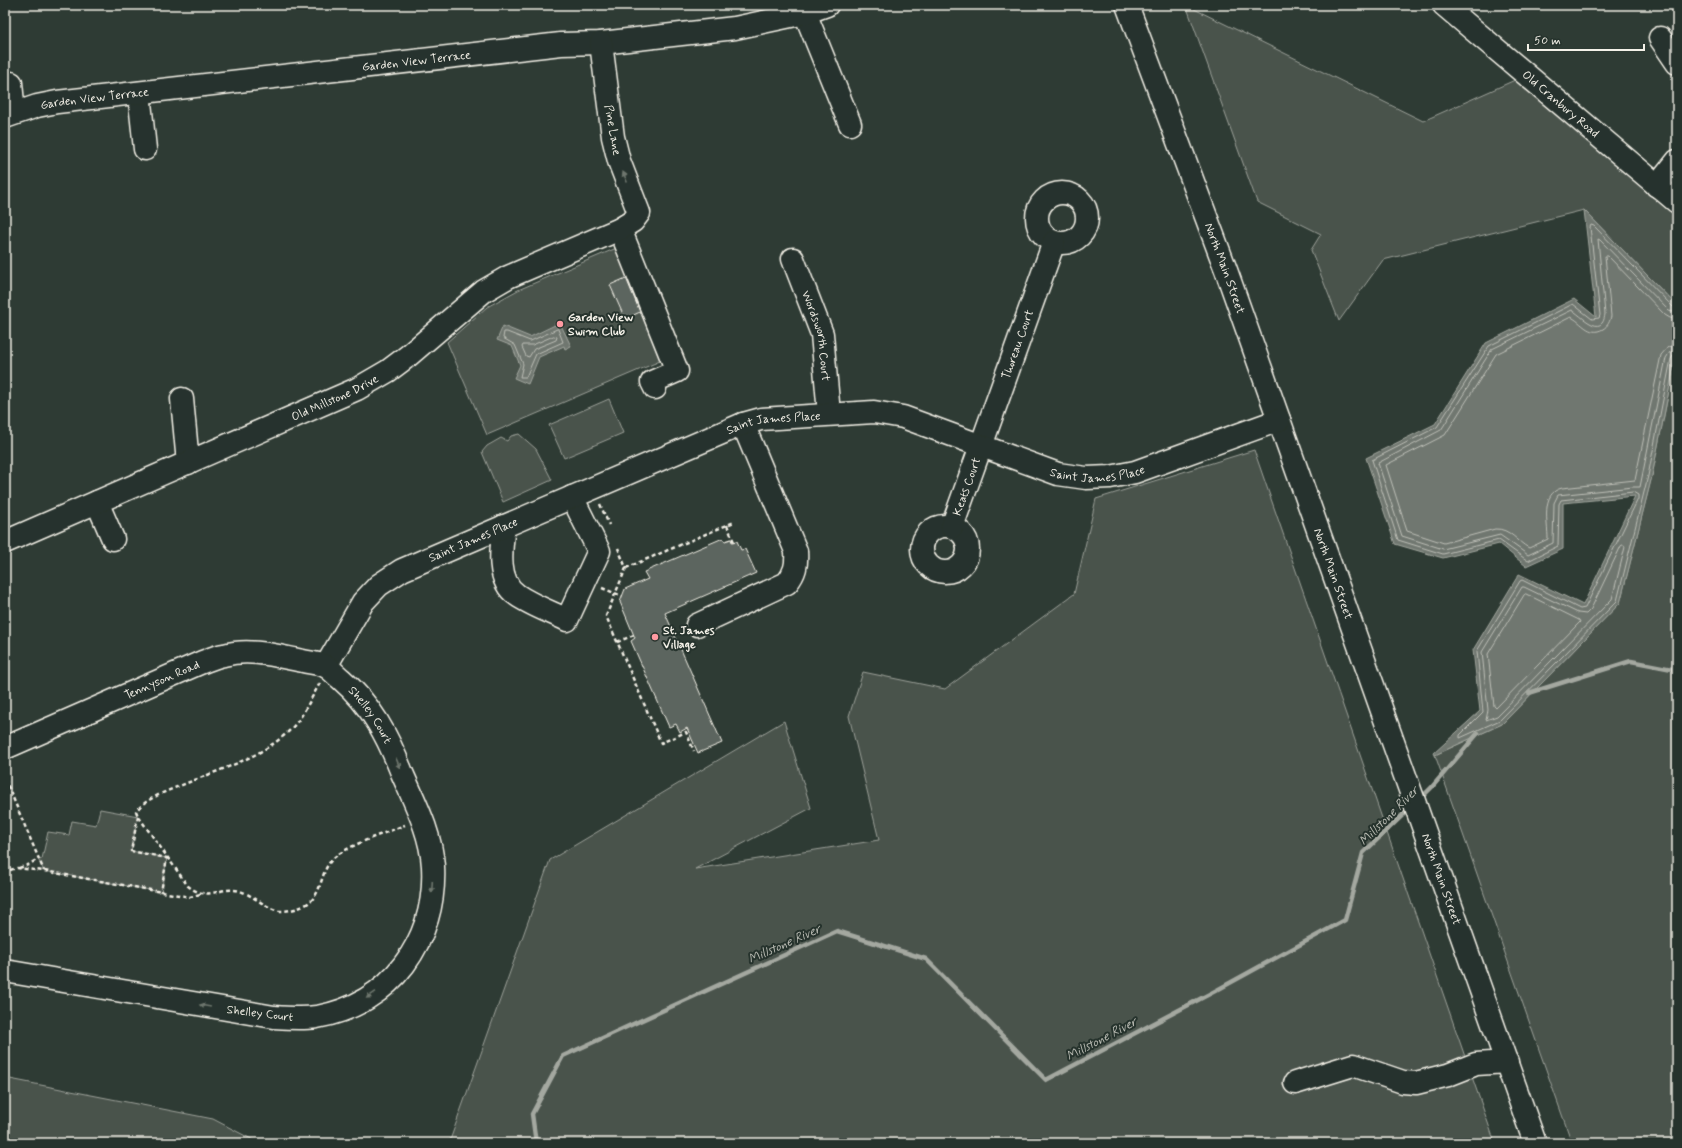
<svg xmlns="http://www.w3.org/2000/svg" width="1682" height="1148" font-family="Mynerve,sans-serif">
<rect width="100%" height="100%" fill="#2e3b34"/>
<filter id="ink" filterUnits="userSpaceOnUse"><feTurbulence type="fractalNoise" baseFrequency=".025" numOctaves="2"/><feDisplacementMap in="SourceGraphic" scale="8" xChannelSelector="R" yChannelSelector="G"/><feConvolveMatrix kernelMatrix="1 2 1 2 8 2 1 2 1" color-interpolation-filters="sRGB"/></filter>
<g filter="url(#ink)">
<path fill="#48524c" stroke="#9ea29a" d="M1186,5L1423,121L1524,76L1677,214V306L1584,210L1383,260L1339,321L1311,250L1321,234L1257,202Z
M619,247L667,358L487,435L447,342L487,307L518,290Z
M1677,350V1143H1572L1435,755L1502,724L1620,603L1652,476Z
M609,399L623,433L564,458L549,425Z
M519,434L536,449L552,480L503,502L482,452L487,446L501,438L507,441L511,436Z
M1254,450L1495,1143H449L550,860L784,721L811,808L695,869L879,840L849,716L863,672L945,689L1074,594L1096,499Z
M100,809L138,816L131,851L167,858L161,892L44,871L38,859H42L48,832L69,835L72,821L96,825Z
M5,1078L213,1119L259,1143H5Z"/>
<path fill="#6f7770" stroke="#a4a8a0" d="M1584,210L1677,306V350L1652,476L1620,603L1502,724L1435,755L1434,753L1480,711L1473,650L1519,574L1583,605L1635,496L1563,503V549L1526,566L1499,544L1443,558L1395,544L1366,458L1435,424L1486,343L1574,299L1596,317Z
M559,321L571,346L565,349L564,346L539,357L528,384L514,378L520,365L512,346L497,340L503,326L530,337L555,325V323Z"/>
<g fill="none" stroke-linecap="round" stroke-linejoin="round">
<path stroke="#bfc0b8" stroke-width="1" d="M1677,308L1673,307L1594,226L1591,225L1590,227L1600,315L1599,318L1592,319L1573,304L1489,346L1437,427L1372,460L1398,540L1443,554L1499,540L1528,561L1558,546L1559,504L1561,500L1633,492L1638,495V499L1585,608L1580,609L1522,580L1520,581L1477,651L1483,712L1460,735V738L1500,720L1617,601L1648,476L1671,359L1673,356L1677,355
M1677,313L1669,311L1600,240L1598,239L1605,314C1602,340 1580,314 1572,310L1492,349L1441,430L1378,463L1402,536L1443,549L1500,535L1528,555L1553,543L1554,503L1558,495L1633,487H1640L1666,358L1670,352L1677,350
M1677,319L1670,318L1665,315L1608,256H1605L1611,316C1610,321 1608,326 1603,329C1589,337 1582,322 1571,317L1496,354L1445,435L1386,465L1407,531L1444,543L1495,529C1510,528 1517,542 1529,548L1548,539C1548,523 1540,493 1562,488L1635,480L1661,355L1668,347L1677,344
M558,329L563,342L536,354L526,377H520L523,364L515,345L503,338L504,332H507L530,341Z
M554,336L557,337L556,340L534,349L529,357L526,356L522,347L523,345H532Z
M1624,545L1625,547L1612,599L1497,716L1486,720L1488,710L1482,652L1522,587H1524L1578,613L1586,614L1591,609L1621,546Z
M1526,594L1579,620L1580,622L1496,708L1494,706L1488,654L1524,595Z"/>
<path stroke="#a4a8a0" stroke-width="4.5" d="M1529,693L1631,661L1677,670
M1420,799L1432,787L1478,733
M536,1143L532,1114L563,1056L837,931L926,959L1046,1080L1217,990L1345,920L1363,853L1410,808"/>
</g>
<path fill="#5c655e" stroke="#f4f1e8" d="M626,278L640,312L625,319L610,285Z
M723,538L725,541L731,539L732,542L737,541L741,550L745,549L756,573L665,613L722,743L698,753L687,728L680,732L676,724L669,727L631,641L635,638L620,602L625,589L648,579L644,572Z"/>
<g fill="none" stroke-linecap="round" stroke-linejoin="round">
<defs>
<g id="minor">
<path id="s1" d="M1127,5L1226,270L1535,1143"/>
<path id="s2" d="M1444,5L1677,202"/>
<path d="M805,13L850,124"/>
<path d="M1660,38L1677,63"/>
<path d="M11,83L14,113"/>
<path d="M139,93L145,149"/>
<path id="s3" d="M5,117L37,106L57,102L561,44L601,43L735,28L805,13L827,5"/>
<path d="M1657,186L1677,161"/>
<circle cx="1062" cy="218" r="25"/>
<path d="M620,229L677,371L652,382L655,388"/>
<path id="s4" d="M793,259L822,334L829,414"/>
<path d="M182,399L188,463"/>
<path d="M97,502L113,539"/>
<circle cx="945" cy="549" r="23"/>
<path d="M504,526C501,548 496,581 517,595C531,605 551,612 567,620L599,551L572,497"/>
<path id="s5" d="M952,527L1054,242"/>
<path id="s6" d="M5,542L357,389L388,371L408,356L484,291L508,277L620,229L633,221L639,213L619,161L613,137L601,43"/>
<path d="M697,625L787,583C795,573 797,565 796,551L743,424"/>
<path id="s7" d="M326,666L363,602L379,585L402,570L743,424L761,419L874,412L903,417L1058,474L1086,478L1110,477L1135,472L1279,420"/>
<path id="s8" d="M5,748L200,663C208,660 216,656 224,655C250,648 277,656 303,661C310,663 321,663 327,667C332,670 336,675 341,679C372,706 387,735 402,773C415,803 431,833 433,866C437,940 391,1004 317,1017C302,1019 288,1018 274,1017L5,971"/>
<path d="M1295,1083L1353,1065L1403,1082L1416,1083L1448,1075L1476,1064L1507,1062"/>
</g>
</defs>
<use href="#minor" stroke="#f4f1e8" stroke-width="25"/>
<path stroke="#f4f1e8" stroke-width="2.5" stroke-dasharray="4 3" stroke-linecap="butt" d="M600,504L609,525
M727,525L734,542
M618,548L626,568L606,616L661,743L686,732L694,751
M626,568L734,522
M602,588L622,596
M617,642L634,635
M320,683C313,695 307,707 300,718C276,753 224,768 187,783C170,790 148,797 136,811L138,816L188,886C210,903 218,885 240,891C253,895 267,909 280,911C287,911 292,910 298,908C327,899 316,871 336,856C352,844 385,833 405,825
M5,779L44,871
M138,816L131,851L167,858L161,892
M19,868L28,865L38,859
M5,875L10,870L17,868L44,871L190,897L200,894"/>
<use href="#minor" stroke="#26332d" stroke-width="22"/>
</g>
<defs><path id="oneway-solid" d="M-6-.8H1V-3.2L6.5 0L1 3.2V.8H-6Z"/></defs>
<g fill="#6e766e">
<use href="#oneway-solid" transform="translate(625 177) rotate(-112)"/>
<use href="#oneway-solid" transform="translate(398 763) rotate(67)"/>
<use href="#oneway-solid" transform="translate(432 887) rotate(93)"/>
<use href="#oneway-solid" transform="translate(371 995) rotate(146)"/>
<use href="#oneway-solid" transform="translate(205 1006) rotate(-170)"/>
</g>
</g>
<g fill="#ff9aa2" stroke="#26332d" stroke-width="1.5">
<circle cx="560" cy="324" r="4"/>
<circle cx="655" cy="637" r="4"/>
</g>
<g text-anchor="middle" stroke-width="4" stroke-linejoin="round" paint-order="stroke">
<g font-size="12" fill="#f4f1e8" stroke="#26332d">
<text dy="4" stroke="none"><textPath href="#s3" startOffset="416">Garden View Terrace</textPath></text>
<text dy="4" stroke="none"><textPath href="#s3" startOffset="92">Garden View Terrace</textPath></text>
<text dy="4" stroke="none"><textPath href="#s2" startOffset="153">Old Cranbury Road</textPath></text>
<text transform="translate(613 130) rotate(80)" y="4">Pine Lane</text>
<text dy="4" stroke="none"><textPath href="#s1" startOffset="281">North Main Street</textPath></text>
<text dy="4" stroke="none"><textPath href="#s4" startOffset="81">Wordsworth Court</textPath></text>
<text dy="4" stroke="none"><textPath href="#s5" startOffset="194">Thoreau Court</textPath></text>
<text dy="4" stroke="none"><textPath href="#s6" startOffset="360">Old Millstone Drive</textPath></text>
<text dy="4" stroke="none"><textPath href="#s7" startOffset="526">Saint James Place</textPath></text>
<text dy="4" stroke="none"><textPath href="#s7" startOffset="862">Saint James Place</textPath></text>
<text dy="4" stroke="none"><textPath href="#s5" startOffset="43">Keats Court</textPath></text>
<text dy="4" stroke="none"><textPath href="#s7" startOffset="202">Saint James Place</textPath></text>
<text dy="4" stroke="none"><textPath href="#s1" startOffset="605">North Main Street</textPath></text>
<text dy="4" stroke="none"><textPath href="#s8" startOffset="171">Tennyson Road</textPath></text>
<text dy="4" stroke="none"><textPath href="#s8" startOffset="408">Shelley Court</textPath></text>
<text dy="4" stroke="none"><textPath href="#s1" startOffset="929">North Main Street</textPath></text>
<text transform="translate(260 1013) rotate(7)" y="4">Shelley Court</text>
</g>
<g font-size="12" font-weight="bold" fill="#f4f1e8" stroke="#26332d" text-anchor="start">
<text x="568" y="321">Garden View<tspan x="568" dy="14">Swim Club</tspan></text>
<text x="663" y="634">St. James<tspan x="663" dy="14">Village</tspan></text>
</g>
<g font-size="13" font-style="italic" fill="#b8bab2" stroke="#26332d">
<text transform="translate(1388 815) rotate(-45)" y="5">Millstone River</text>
<text transform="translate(784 943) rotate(-24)" y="5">Millstone River</text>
<text transform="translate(1101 1038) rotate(-28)" y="5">Millstone River</text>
</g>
</g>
<rect width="1682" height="1148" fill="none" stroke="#26332d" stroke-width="20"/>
<rect x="10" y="10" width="1662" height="1128" fill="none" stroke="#f4f1e8" stroke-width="1.5" filter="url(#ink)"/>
<path d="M1528 44v6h116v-6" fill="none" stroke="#f4f1e8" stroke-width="2"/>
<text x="1534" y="44" font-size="12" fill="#f4f1e8" stroke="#26332d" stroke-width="3" paint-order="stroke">50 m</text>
</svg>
